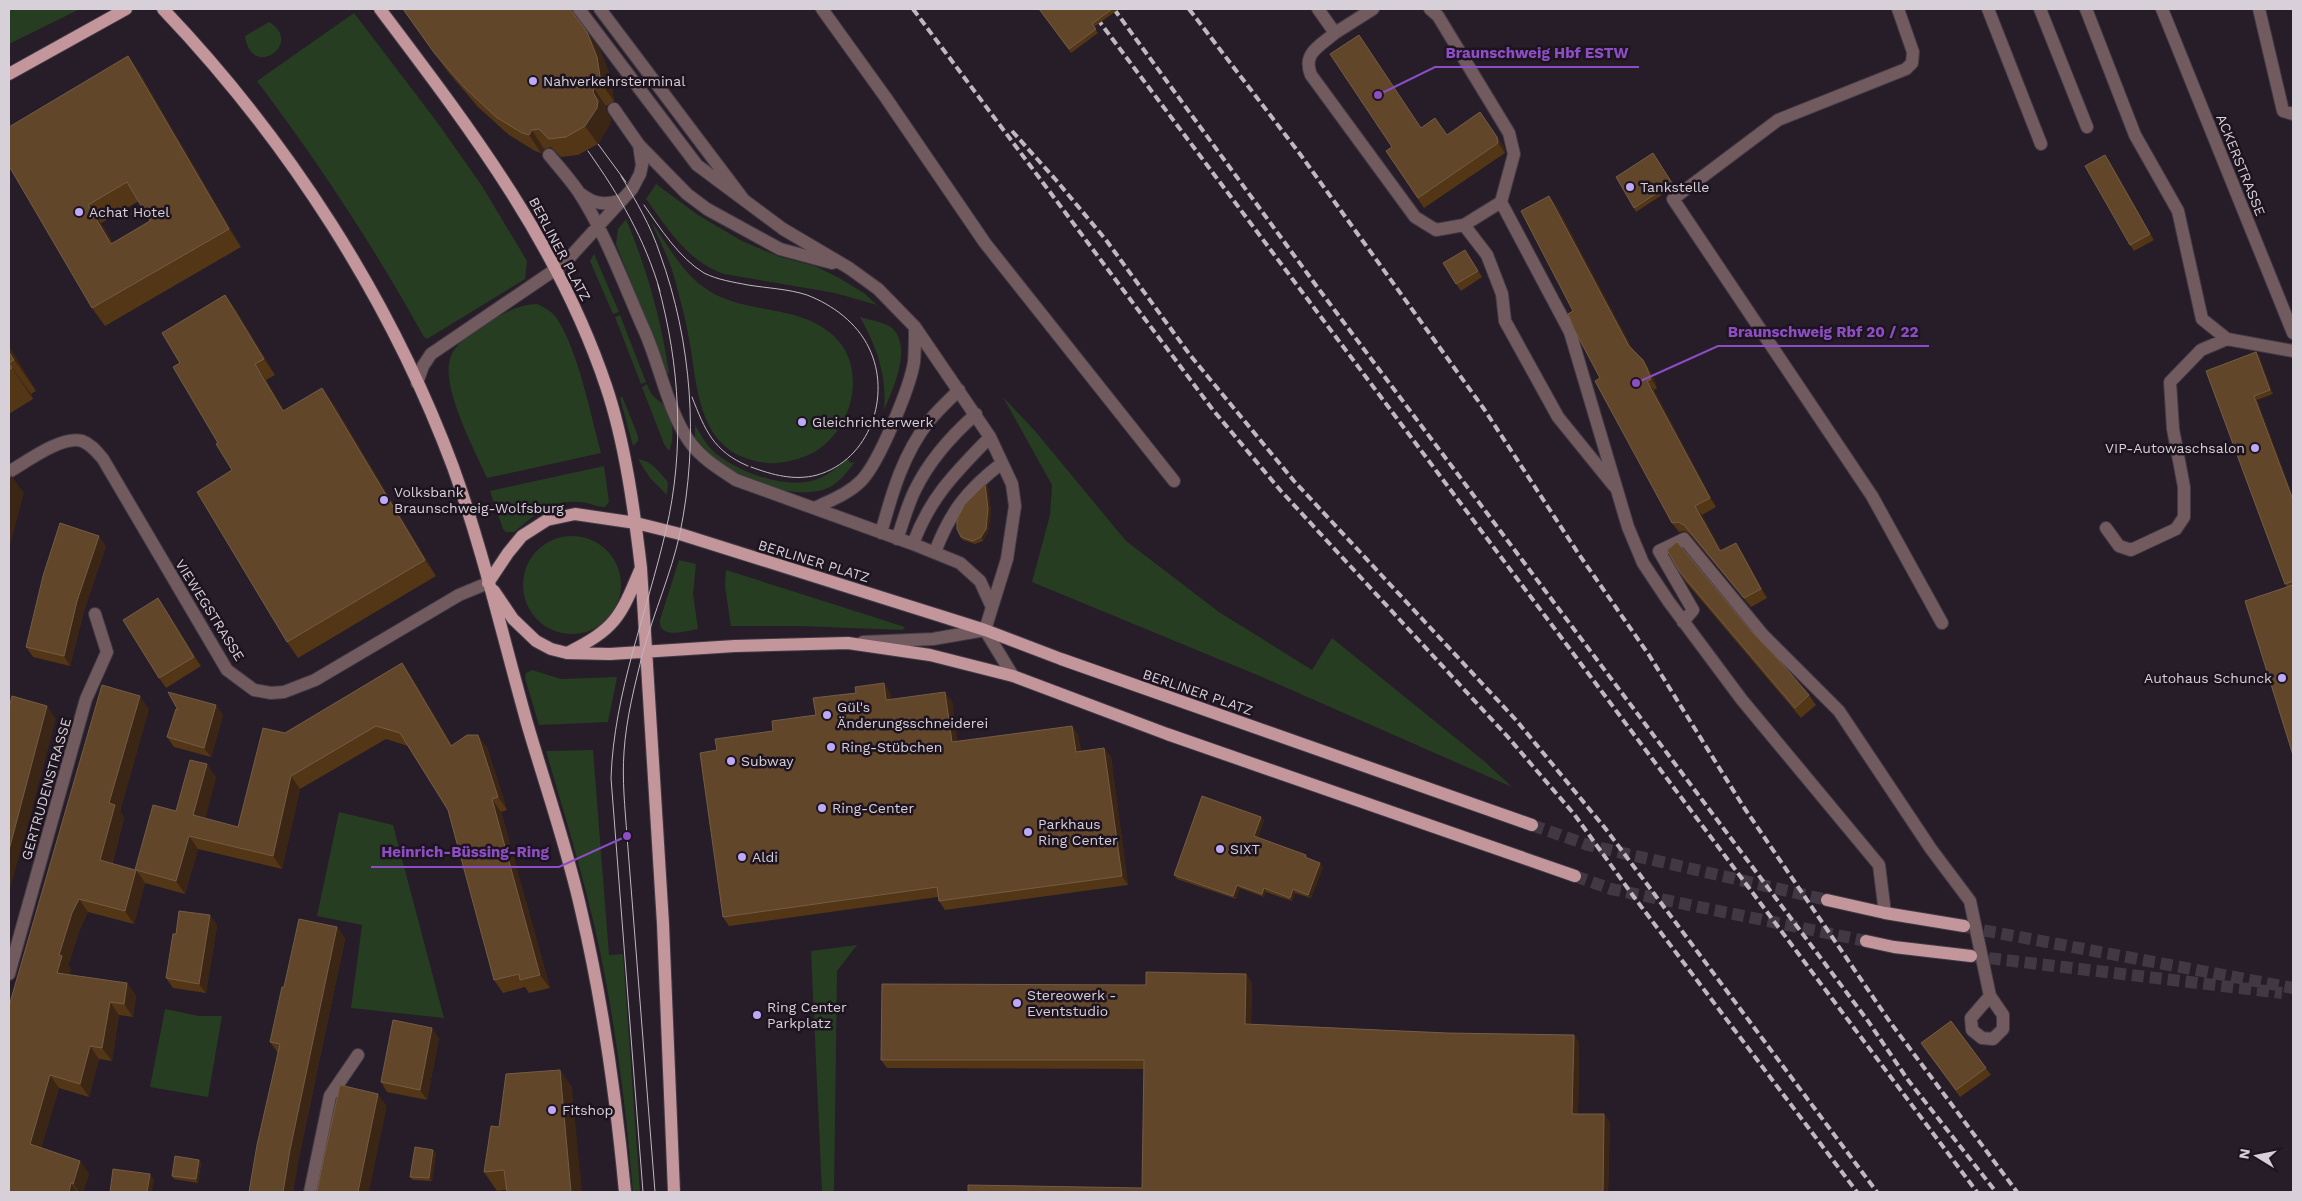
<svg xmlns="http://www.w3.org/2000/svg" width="2302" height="1201" font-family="'Work Sans',sans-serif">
<rect width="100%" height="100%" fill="#261d29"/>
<path fill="#263d22" d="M9,9H80L9,44Z
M354,13L437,122L482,186L527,261L525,279L427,339L424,337C374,247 319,163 257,81Z
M269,22C305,43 251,81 245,36Z
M656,184L698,215L742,241L780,257L815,266L839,278L864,293L877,305L835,293L724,274C686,260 669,230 646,199Z
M626,219C647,269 661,319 669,373L667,374L616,244L618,229Z
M651,221C666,243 681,270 702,286C739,315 793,303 829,332C869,362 855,427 816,451C804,458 790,462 776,463C765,464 753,461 743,457C697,439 697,381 689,339C686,321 681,302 676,284C671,262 660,242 651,221Z
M594,254L619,312L613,314L590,261Z
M537,304C544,307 551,311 556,317C579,352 590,413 601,453L487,478C475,451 441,387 450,359C455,343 471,333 485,325C502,314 516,305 537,304Z
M620,315L646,382L641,384L615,317Z
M860,317C869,320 886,322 893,329C912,348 893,389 884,410C887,376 877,347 860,317Z
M647,384C653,401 658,397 667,409C674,418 674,442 669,451L664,444L642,387Z
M622,396L638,436V441L633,446L620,398Z
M1003,397L1035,431L1126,541L1219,612L1312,670L1332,638L1484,761L1512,787L1262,677L1032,582L1050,515L1052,485Z
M695,425C700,433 705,443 712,450C734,471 785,490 815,480C827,476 837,468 847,459L851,463L855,462C848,471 839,483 828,488C798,501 744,482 719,462C710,455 703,446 695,438Z
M638,459C652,461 659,472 668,482L667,495L650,478Z
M604,466L609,502L605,507C596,507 588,502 579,502C549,500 535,515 514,532H506L503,529L490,491Z
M523 585a49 49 0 1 1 98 0a49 49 0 1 1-98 0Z
M679,560L696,564L693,594L698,629C686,631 658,640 660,620Z
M726,570L905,627L903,630L800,626H731L725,587Z
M532,670L561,679L617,677L608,722L539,725L525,678L526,673Z
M593,750L609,955L623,954L640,1192H633C627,1121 619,1052 606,982C592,903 568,827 546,751Z
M339,812L393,825L444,1018L351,1008L362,925L317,916Z
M857,945L837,971L834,1192H822L811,951Z
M165,1009L199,1016H222L208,1097L150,1087Z"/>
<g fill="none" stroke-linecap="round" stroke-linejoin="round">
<path stroke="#413843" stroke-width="12" stroke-dasharray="12 6" stroke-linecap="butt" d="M1532,825L1588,845L1827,900
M1575,876L1611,889L1866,941
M1966,927L2293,988
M1971,956L2282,993"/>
<defs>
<path id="minor" d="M579,9L697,165L744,200L600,9
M822,9L886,98L985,243L1174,481
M1318,9L1335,33C1320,46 1302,53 1311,75L1415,217L1436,230L1464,225L1501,202L1514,154L1509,133L1438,16L1430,9
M1898,9L1913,52L1912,63L1906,69L1778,120L1673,199L1872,496L1942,623
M1988,9L2041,144
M2040,9L2087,127
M2086,9L2135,135L2178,211L2202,319L2227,339
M2162,9L2293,333
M2259,9L2283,111L2293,114
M1335,33L1373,9
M614,109L639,145L687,194L707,209L780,249L832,263
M549,155C559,167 569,178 578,191C606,234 624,285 645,332C660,366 668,411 689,441C701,458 719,469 736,480L913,544L960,563L980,581L991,605
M581,194C595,205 606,205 622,200
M744,200L783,229L849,268L878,289L915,327L990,437L1012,484L1015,506L1007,559L985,630L1013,676
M1501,202L1570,332L1628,527L1643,563L1669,602L1742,700L1879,865L1885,913
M1464,225L1487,255L1502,294L1505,321L1558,417L1614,486
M417,383L423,366L431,354L556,269L570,257L632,189L640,174L642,165L639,145
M9,472C26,462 62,435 82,441C91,444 97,452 103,459L227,670L254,690L271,693L284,692L315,680L459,595L488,583
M815,508C831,500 848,494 861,481C879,463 910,387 914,362C915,350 915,338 915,327
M2106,528L2119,546L2131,550L2176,529L2184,517V487L2173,429L2170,382L2201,350L2227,339L2293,351
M881,533C892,493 903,454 929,421C938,410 949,400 959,390
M897,539C903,523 907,506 915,490C929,461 951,436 976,414
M913,544C930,497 956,472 990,437
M935,552C950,512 968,489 1002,463
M1683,622L1693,610L1659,551L1684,539L1763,635L1839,711L1931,849L1970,901L1990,996L1971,1018L1972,1030L1982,1038L1993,1039L2003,1029V1015L1990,996
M863,642L933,639L985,630
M9,974L86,699L107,652L95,614
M310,1192L330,1096L358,1055"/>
<path id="major" d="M163,9C287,139 390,298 453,467C483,550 503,638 527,723C545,785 567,847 581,910C603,1003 616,1097 625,1192
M380,9C469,127 558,243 606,386C625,442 634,509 641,568L663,924L674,1192
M9,74L126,9
M488,583L508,553L522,536L547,520L575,514L636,523L680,534L985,630L1061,659L1532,825
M494,591L513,619L536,641L551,649L567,653L610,654L735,646L848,643L930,655L1013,676L1167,734L1575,876
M567,653C615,629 620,618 640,570
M1827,900L1885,913L1964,926
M1866,941L1894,947L1971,956"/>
</defs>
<use href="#minor" stroke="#423a45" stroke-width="14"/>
<use href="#major" stroke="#423a45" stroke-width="14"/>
<use href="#minor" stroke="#725b5e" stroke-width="12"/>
<use href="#major" stroke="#c3969b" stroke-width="12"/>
<path stroke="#bfb8c0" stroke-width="1" d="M598,144L626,182
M588,151C619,195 645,239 660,291
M621,176C636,201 651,226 660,254C692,342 699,441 680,533C671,574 654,612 643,652C635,684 626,719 624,752C622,780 625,808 627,836L655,1192
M644,205C660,228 679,258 704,273C718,280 733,282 748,285C766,288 789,289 807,295C833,305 857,323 869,348C892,395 870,460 817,475C794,481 773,475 751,467
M692,397C705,430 713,451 748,466
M643,1192L611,778C614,692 647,613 666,530C685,449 680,365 658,285"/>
<path stroke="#bfb8c0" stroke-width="4" stroke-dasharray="8 4" stroke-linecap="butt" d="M913,9L1213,410L1281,491L1507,736L1574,814L1634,897L1857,1192
M1090,9L1977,1192
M1114,9L1315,284L1868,1021L1908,1080L1996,1192
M1189,9L1300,154L1484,409L1578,553L1649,655L1743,806L1890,1022L2017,1192
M1012,131L1056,180L1106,240L1190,355L1294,481L1516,720L1605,828L1877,1192"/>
</g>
<path fill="#533615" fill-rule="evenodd" d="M403,9H571V11L600,50L610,75L614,101L606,106V110L611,119L609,126L598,144L578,155L561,157L551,147L544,149L541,153L535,151L509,135L478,107L448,72Z
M1039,9H1119L1094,27L1098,33L1071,53Z
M128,56L141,75L241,247L105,326L92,308L9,166ZM139,201L150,221L113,243L101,223Z
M1480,112L1504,147L1505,153L1424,208L1386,151L1421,127L1447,135Z
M1653,153L1674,187L1636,212L1634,208Z
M2105,155L2110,162L2154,240L2134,251L2130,245Z
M1556,205L1633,350L1643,360L1654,378L1657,388L1654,390L1716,507L1702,515L1721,550L1742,552L1767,598L1751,607L1690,534L1684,531L1679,532L1672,523L1600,378L1573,311Z
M1469,256L1482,277L1461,291L1456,284Z
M225,295L236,310L275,375L266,380L284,411L333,403L436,576L298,658L287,642L232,470L180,363Z
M9,346L36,391L31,394L33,399L9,414Z
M2256,352L2259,356L2273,394L2257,400L2293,497V585L2287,587L2285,584L2206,371Z
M985,484L988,487L991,512L988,532L983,541L975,544L963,540L961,537Z
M106,546L84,611L70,666L33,657L26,647Z
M1679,571L1750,630L1809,695L1816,705L1801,718L1685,581Z
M165,608L201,666L166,688L159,678Z
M402,663L411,676L452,745L487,747L507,810L501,812L550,988L529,993L525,987L503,993L494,980L448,810L408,746L386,739L300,789L282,869L198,849L185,894L145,883L134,924L88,912L81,926L68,966L71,969L69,975L127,983L136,996L133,1017L119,1015L112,1061L99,1059L89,1097L59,1088L41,1148L80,1161L89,1174L83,1192H9V1006L149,709L120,811L124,818L112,864L135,870L176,811L216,777L205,818L238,827L285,733Z
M890,692L891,700L952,701L957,742L1072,726L1078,735L1081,751L1104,748L1111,757L1128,885L945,910L939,901L938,897L729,926L723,917L717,750L816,715Z
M216,705L223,715L211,757L174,747L167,737L178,710Z
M1264,820L1258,837L1306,855L1308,859L1323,867L1311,898L1295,893L1292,901L1266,892L1264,897L1240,888L1236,899L1177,879L1174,875Z
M217,925L206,993L173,988L166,978L176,934Z
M337,927L345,939L298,1162L293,1192H249L278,1053L270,1042L284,987Z
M1252,982L1251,1024L1447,1033L1574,1035L1579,1043L1578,1114H1604L1610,1123L1608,1192H968L1142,1188L1144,1069L887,1068L881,1060L1146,985Z
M1951,1021L1991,1075L1960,1097L1921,1043Z
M439,1038L427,1100L387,1092L381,1082Z
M560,1070L572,1088L506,1190L497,1191L484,1172L499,1127Z
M433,1150L436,1153L432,1181L413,1180L410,1177Z
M199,1160L201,1163L198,1183L174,1179L172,1176Z"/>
<path fill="#3b2514" d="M587,32L600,50L610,75L614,101L601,83Z
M128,56L141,75L241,247L229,229Z
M594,88L606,106V110L611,119L609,126L598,144L585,126Z
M1480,112L1504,147L1505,153L1498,143Z
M532,130L544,149L541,153L529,135Z
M2105,155L2110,162L2154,240L2150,234Z
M1549,196L1556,205L1636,355L1629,346Z
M88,205L101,223L124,262L111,244Z
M225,295L236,310L275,375L264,359Z
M9,346L36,391L9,352Z
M2256,352L2259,356L2273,394L2270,390Z
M1643,360L1654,378L1657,388L1651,379Z
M9,363L31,394L33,399L12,368Z
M255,364L266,380L294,427L283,411Z
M1647,381L1654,390L1716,507L1710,498Z
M322,388L333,403L436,576L425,560Z
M2254,396L2257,400L2293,497V500Z
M11,475L24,493L9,549V483Z
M985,484L988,487L991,512L988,532L983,541L981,537Z
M1695,506L1702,515L1727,560L1720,551Z
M99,536L106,546L84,611L70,666L64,656L77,601Z
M1736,543L1742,552L1767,598L1761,589Z
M158,598L165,608L201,666L194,657Z
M402,663L411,676L460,759L451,746Z
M884,683L890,692L893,709L886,700Z
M945,692L952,701L959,751L952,742Z
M140,696L149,709L120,811L124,818L109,873L100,860L109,803Z
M216,705L223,715L211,757L204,748Z
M47,706L56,719L27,829L9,892V850Z
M1072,726L1078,735L1082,761L1076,752Z
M478,735L487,747L507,810L498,797Z
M1104,748L1111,757L1128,885L1122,876Z
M207,764L216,777L203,828L193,815Z
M291,776L300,789L282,869L273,856Z
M492,799L501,812L550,988L540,975Z
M1261,817L1264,820L1257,839L1254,836Z
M189,836L198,849L185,894L176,881Z
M1320,863L1323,867L1311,898L1308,895Z
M136,870L145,883L134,924L125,911Z
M1237,885L1240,888L1236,899L1233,896Z
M1264,888L1266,892L1264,897L1262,894Z
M1293,889L1295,893L1292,901L1290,898Z
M79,899L88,912L81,926L68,966L71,969L66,986L57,973L59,955L72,913Z
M210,915L217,925L206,993L199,984Z
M337,927L345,939L298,1162L293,1192H283L290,1150Z
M1246,974L1252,982L1251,1032L1245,1024Z
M127,983L136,996L133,1017L124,1004Z
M110,1002L119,1015L112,1061L102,1048Z
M432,1028L439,1038L427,1100L420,1090Z
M1574,1035L1579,1043L1578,1122L1572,1114Z
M90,1046L99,1059L89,1097L80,1084Z
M560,1070L572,1088L582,1192H571Z
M50,1075L59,1088L39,1157L30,1144Z
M378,1094L387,1106L369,1192H358Z
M1604,1114L1610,1123L1608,1192H1603Z
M433,1150L436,1153L432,1181L429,1178Z
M199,1160L201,1163L198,1183L196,1179Z
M80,1161L89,1174L83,1192H79L73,1184Z
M150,1174L154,1180L152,1192H147Z
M71,1183L77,1192H69Z"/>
<path fill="#61462a" stroke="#745c45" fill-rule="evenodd" d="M403,9H570L587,32L597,57L601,83L594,88L593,92L598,101L597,108L585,126L566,137L549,139L539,129L532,130L529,135L522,133L496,117L465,88L435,54Z
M1039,9H1112L1092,24L1096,29L1069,49Z
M1359,35L1421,128L1435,118L1447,135L1480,112L1497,137L1498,143L1418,198L1386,151L1392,147L1330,54Z
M128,56L229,229L92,308L9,166V127ZM127,182L150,221L111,244L88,205Z
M1653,153L1672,183L1634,208L1616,177Z
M2105,155L2150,234L2130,245L2085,166Z
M1549,196L1629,346L1643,360L1647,368L1651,379L1647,381L1710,498L1695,506L1720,551L1736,543L1761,589L1744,598L1684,525L1678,522L1672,523L1595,381L1600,378L1574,329L1568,314L1573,311L1521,211Z
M1465,250L1478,271L1456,284L1443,263Z
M225,295L264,359L255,364L283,411L322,388L425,560L287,642L197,492L232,470L216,444L218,443L173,367L180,363L162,333Z
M9,352L14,360L9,363L12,368L9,370Z
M2256,352L2270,390L2254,396L2293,500V581L2285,584L2206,371Z
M985,484L988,509L986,529L981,537L973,541L961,537L957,529V519L965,504Z
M60,523L99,536L77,601L64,656L26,647L43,576Z
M1677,542L1750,630L1778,659L1809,695L1795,708L1679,571L1667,550Z
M2293,585V755L2245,601Z
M158,598L194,657L159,678L123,620Z
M402,663L451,746L467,735H478L498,797L492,799L540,975L520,980L519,974L494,980L448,810L400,733L376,726L291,776L273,856L189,836L176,881L136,870L125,911L79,899L72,913L59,955L62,956L57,973L127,983L124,1004L110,1002L102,1048L90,1046L80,1084L50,1075L30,1144L80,1161L73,1184L71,1183L69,1192H9V1006L102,685L140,696L109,803L115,805L100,860L135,870L153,805L176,811L190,760L207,764L193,815L238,827L263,728L285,733Z
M884,683L886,700L945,692L952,742L1072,726L1076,752L1104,748L1122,876L939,901L937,887L723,917L700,753L717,750L715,739L773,731L772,721L816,715L813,698L856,693L855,687Z
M168,692L216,705L204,748L167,737L176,709L178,710Z
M12,696L47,706L18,816L9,850V708Z
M1202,796L1261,817L1254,836L1306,855L1305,857L1320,863L1308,895L1293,889L1290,898L1264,888L1262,894L1237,885L1233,896L1174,875Z
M179,911L210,915L199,984L166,978L173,934H176Z
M299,919L337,927L290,1150L283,1192H249L257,1145L280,1044L270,1042L282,987H284Z
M1146,972L1246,974L1245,1024L1447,1033L1574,1035L1572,1114H1604L1603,1192H968V1185L1142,1188L1144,1060H881L882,984L1146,985Z
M393,1020L432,1028L420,1090L381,1082Z
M1951,1021L1986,1068L1956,1090L1921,1043Z
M560,1070L571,1192H507L504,1170L484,1172L491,1126L499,1127L506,1074Z
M340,1085L378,1094L358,1192H317L321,1171Z
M415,1147L433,1150L429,1178L410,1177Z
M175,1156L199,1160L196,1179L172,1176Z
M113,1169L150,1174L147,1192H110Z"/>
<g fill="#bda9f5" stroke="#1d141f" stroke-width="2">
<circle cx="533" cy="81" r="5"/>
<circle cx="1630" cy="187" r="5"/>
<circle cx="79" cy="212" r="5"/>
<circle cx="802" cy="422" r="5"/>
<circle cx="2255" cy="448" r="5"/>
<circle cx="384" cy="500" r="5"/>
<circle cx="2282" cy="678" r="5"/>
<circle cx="827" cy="715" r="5"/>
<circle cx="831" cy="747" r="5"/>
<circle cx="731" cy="761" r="5"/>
<circle cx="822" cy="808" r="5"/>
<circle cx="1028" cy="832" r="5"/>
<circle cx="1220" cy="849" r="5"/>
<circle cx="742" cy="857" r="5"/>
<circle cx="1017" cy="1003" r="5"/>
<circle cx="757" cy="1015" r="5"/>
<circle cx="552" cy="1110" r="5"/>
</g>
<g text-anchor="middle" stroke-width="5" stroke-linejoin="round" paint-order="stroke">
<g font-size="14" fill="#d7d0d8" stroke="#1d141f" text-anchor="start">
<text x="543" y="86">Nahverkehrsterminal</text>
<text x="1640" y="192">Tankstelle</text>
<text x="89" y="217">Achat Hotel</text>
<text x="812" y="427">Gleichrichterwerk</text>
<text x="2245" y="453" text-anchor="end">VIP-Autowaschsalon</text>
<text x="394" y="497">Volksbank<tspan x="394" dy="16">Braunschweig-Wolfsburg</tspan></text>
<text x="2272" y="683" text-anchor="end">Autohaus Schunck</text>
<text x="837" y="712">Gül's<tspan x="837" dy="16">Änderungsschneiderei</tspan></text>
<text x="841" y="752">Ring-Stübchen</text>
<text x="741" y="766">Subway</text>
<text x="832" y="813">Ring-Center</text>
<text x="1038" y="829">Parkhaus<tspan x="1038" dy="16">Ring Center</tspan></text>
<text x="1230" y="854">SIXT</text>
<text x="752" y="862">Aldi</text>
<text x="1027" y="1000">Stereowerk -<tspan x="1027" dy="16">Eventstudio</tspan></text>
<text x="767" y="1012">Ring Center<tspan x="767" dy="16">Parkplatz</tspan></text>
<text x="562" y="1115">Fitshop</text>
</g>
<g font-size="14" fill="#d7d0d8" stroke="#1d141f">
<text transform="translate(2241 165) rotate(68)" y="5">ACKERSTRASSE</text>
<text transform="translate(560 249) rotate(62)" y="5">BERLINER PLATZ</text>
<text transform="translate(814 561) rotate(17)" y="5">BERLINER PLATZ</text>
<text transform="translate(210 610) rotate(58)" y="5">VIEWEGSTRASSE</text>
<text transform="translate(1198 692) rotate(19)" y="5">BERLINER PLATZ</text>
<text transform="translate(46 789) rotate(-74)" y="5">GERTRUDENSTRASSE</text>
</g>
</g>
<path fill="none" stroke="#8d4dc4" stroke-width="2" d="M1378 95L1435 67H1639M1636 383L1718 346H1929M627 836L559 867H371"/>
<g fill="#8d4dc4" stroke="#1d141f" stroke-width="2">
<circle cx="1378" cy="95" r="5"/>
<circle cx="1636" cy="383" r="5"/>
<circle cx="627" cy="836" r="5"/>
</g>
<g font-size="15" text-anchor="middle" font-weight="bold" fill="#8d4dc4" stroke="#1d141f" stroke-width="5" stroke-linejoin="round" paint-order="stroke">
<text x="1537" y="58">Braunschweig Hbf ESTW</text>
<text x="1823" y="337">Braunschweig Rbf 20 / 22</text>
<text x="465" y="857">Heinrich-Büssing-Ring</text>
</g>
<rect width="2302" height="1201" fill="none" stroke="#d7d0d8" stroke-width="20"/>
<g transform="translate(2257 1156) rotate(280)" stroke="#1d141f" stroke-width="4" paint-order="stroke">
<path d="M0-4L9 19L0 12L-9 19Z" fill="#d7d0d8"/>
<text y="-8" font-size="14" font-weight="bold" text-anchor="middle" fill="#d7d0d8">N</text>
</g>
</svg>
